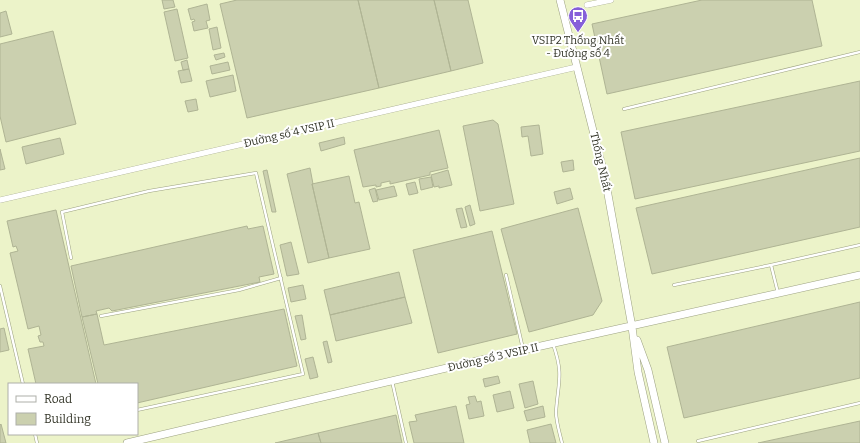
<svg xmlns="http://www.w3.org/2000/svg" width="860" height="443" font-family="Bitter,serif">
<rect width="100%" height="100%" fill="#f9ffdd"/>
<path fill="#ecf3c9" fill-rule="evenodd" d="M0,0H860V443H0ZM9,384H137V434H9Z"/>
<path fill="#cbd0af" stroke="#afb494" d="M162,0H173L175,7L164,9Z
M237,0H358L379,88L247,118L220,4Z
M358,0H434L451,71L379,88Z
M434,0H468L483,63L451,71Z
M702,0H812L822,46L607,94L592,24Z
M207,4L210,20L206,21L208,28L194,31L192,22L195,21L194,19L191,20L188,9Z
M177,9L188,58L175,61L164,12Z
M6,11L12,34L0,37V13Z
M217,27L221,48L213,50L209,29Z
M53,31L76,124L6,142L0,116V44Z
M224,53L225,57L216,60L214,55Z
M187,60L189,69L183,70L181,62Z
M228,62L230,70L212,74L210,66Z
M189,69L192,81L181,83L178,71Z
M233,75L236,91L210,97L206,81Z
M860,81V151L635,199L621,132Z
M196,99L198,110L188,112L185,101Z
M493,120L498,124L514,204L480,211L463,126Z
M539,125L543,154L531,156L528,136L522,137L521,127Z
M439,130L448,168L430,172V175L390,184V181L381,183V186L376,187V185L363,187L354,150Z
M344,137L345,144L321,151L319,143Z
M60,138L64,154L26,164L22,147Z
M0,149L5,169L0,170Z
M860,158V227L652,274L636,208Z
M573,160L574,170L563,172L561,162Z
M310,168L313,184H312L329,258L308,263L287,174Z
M267,170L276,212H272L263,171Z
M448,170L452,185L439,188V186L434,187L431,175Z
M349,176L355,203L359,202L370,249L329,258L312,184Z
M431,177L433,187L421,190L419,179Z
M415,182L418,193L409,195L406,184Z
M394,186L397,196L379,200L376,190Z
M375,188L378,201L373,202L369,190Z
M570,188L573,199L557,204L554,192Z
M470,205L475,224L470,226L465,207Z
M462,208L467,227L461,228L456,209Z
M578,208L602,301L593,315L529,332L501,229Z
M56,210L96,384H36L28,349L44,346L43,342H40L38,336L41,335L39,326L28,329L10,253L18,251L16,246L13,247L7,221Z
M247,226L248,229L263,226L274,274L259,277L260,282L112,311L109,308L96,311L97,314L82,317L71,266Z
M492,231L517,334L438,353L413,250Z
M291,242L299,274L287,276L280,245Z
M399,272L405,297L330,315L324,290Z
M303,285L306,299L291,302L288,288Z
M405,297L412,323L336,341L330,315Z
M860,302V378L684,418L667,347Z
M284,309L297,366L137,403V384H98L82,317L97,314L104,345Z
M302,315L306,339L301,340L295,316Z
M4,328L9,350L0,352V329Z
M327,341L332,362L328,363L323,342Z
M313,357L318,377L310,379L305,359Z
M498,376L500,383L485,387L483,379Z
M533,381L538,404L525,408L519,384Z
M510,391L514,408L497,412L493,395Z
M475,396L477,402L481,401L484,416L469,419L466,405L470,404L468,397Z
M456,406L464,443H414L409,422L417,421L415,415Z
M543,406L545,417L527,421L524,411Z
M396,415L402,443H321L318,433Z
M860,421V443H758Z
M1,424L6,443H0V425Z
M551,424L556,443H530L527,430Z
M318,433L321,443H275Z"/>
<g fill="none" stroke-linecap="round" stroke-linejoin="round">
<defs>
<path id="service" d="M624,109L860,52
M71,258L62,212L149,191L256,173L303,374L137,410
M506,275L523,349
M674,285L771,265
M0,286L23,384
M778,293L771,265L860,245
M101,316L239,290L281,278
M553,344C564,375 558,382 556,412C556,422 560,434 562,443
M392,381L406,443
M35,434L37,443
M698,441L860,403"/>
<path id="minor" d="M587,5L611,0
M0,200L577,67"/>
<path id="tertiary" d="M560,0L605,178L632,327L638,372L654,443
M637,340L648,370L665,443
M127,443L523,350L860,275"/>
</defs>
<use href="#service" stroke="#9da282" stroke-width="3.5"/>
<use href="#minor" stroke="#9da282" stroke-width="6"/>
<use href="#tertiary" stroke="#9da282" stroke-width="8"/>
<use href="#service" stroke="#fff" stroke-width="2.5"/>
<use href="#minor" stroke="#fff" stroke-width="5.5"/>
<use href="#tertiary" stroke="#fff" stroke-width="7"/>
</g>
<defs>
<symbol id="bus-pin" viewBox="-11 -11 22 30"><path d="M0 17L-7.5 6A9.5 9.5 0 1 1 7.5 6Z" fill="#865fd9" stroke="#fff"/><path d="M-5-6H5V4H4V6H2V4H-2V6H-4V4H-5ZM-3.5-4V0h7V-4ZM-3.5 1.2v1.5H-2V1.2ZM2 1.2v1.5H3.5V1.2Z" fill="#fff"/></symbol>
</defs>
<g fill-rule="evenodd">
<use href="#bus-pin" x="567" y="5" width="22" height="30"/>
</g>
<g text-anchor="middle" stroke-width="4" stroke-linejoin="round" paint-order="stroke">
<g font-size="11" fill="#343629" stroke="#fff">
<text x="578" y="44">VSIP2 Thống Nhất<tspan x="578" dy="13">- Đường số 4</tspan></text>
</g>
<g font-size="11" fill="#343629" stroke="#fff">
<text transform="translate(289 133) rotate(-13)" y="4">Đường số 4 VSIP II</text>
<text transform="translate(601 162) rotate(77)" y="4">Thống Nhất</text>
<text transform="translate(493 357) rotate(-13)" y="4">Đường số 3 VSIP II</text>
</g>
</g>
<rect x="8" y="383" width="130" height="52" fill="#ffffff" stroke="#aeafa9"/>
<rect x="16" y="396" width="20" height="6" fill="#ffffff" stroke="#aeafa9"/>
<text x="44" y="403" font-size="12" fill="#343629">Road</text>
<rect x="16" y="413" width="20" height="12" fill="#cbd0af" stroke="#aeafa9"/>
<text x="44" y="423" font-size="12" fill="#343629">Building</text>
</svg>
